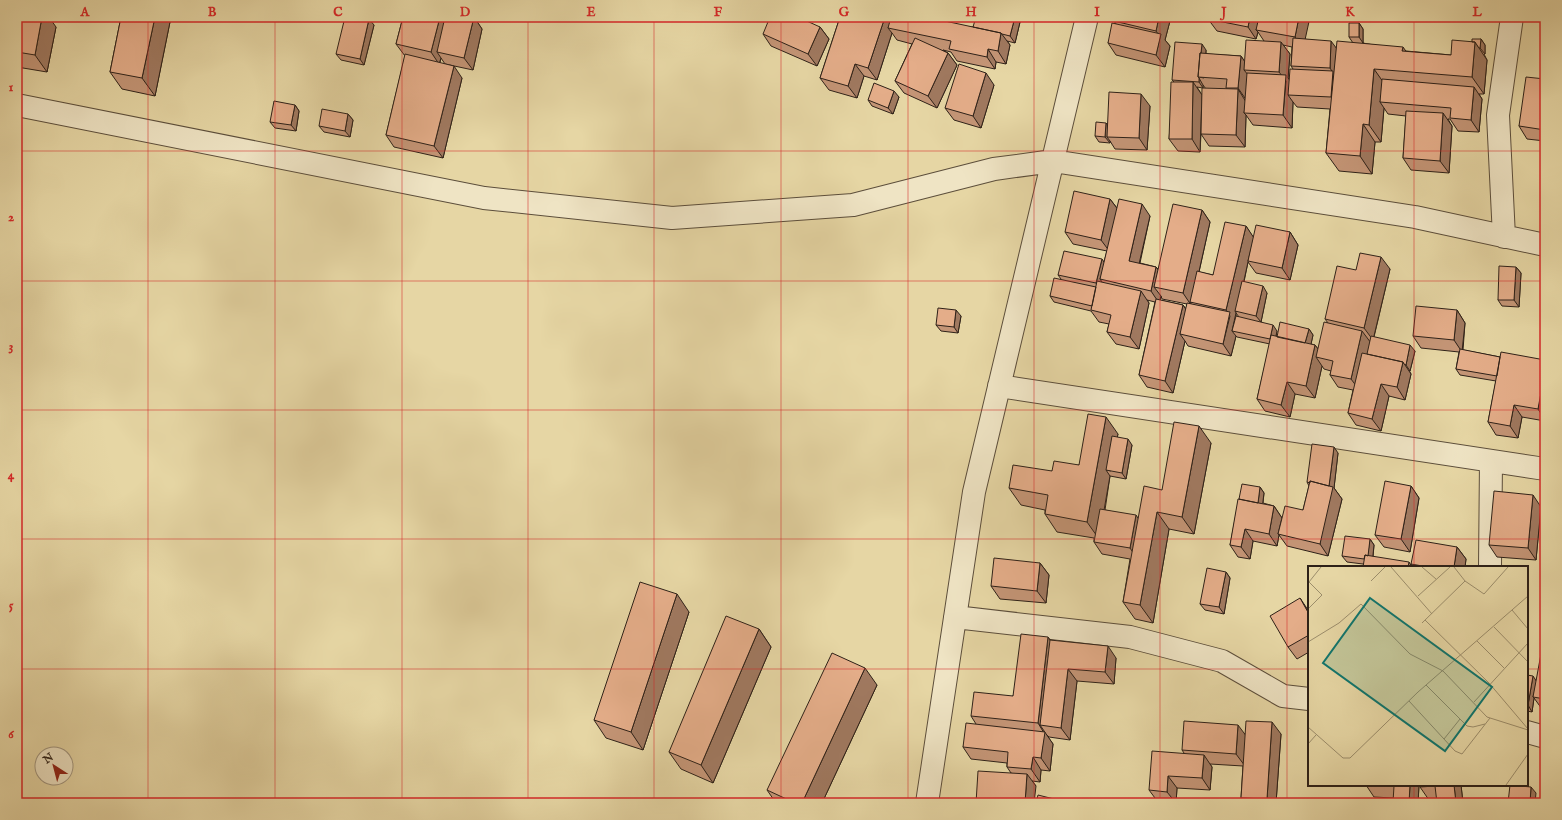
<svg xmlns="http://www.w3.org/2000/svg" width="1562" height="820" font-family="'IM FELL English',serif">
<rect width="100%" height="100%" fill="#e6d6a4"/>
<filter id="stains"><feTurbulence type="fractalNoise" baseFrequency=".005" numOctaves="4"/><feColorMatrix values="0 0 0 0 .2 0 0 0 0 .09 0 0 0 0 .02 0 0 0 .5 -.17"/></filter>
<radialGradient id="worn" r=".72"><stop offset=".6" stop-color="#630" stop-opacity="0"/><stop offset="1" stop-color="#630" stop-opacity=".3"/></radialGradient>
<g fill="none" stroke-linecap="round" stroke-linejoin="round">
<defs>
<path id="minor" d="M17,105L484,198L672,218L853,205L994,169L1053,161L1415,217L1545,245
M1504,237L1498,115L1512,17
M999,386L1545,469
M1490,567L1491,461
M955,617L1130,637L1222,661L1283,696L1309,699
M1527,732L1545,737
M927,803L974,492L1087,17"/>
</defs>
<use href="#minor" stroke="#5c4e3b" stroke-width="24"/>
<use href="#minor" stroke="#efe4c4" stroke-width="22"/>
</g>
<path fill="#c49576" stroke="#2e2118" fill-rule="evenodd" d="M17,17L56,27L47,72L17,67Z
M121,17H171L155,96L122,89L110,72Z
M403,17H474L482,29L473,70L445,64L441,58L440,63L462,78L443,158L394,147L386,135L405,56L396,44Z
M840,17L973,27L1020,22L1015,43L1007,41L1010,45L1006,64L996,62L995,69L957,61L951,52L943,50L948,53L957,65L937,108L904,93L895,81L912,44L897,40L892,33L877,80L864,76L857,98L829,90L820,78Z
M1115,17H1171L1165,40L1170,46L1165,67L1116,55L1108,43L1116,24L1114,21Z
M1209,17L1305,39L1336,48L1353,43L1349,37L1359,23L1363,29V43L1406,51L1451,55L1472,42L1481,39L1485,45V54H1484L1487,60L1484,94H1479L1482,99L1479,132L1458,131L1450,119H1448L1452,126L1449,173L1411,170L1403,158L1406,116L1388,114L1384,108L1381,142H1375L1372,174L1339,171L1326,153L1330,109L1297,107L1293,102L1292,128L1253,125L1246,115L1245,147L1209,146L1201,134L1200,152L1178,151L1169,139L1174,82L1172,80L1206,50V54L1241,56L1245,62L1264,41L1258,32L1256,39L1217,31L1208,19ZM1283,45L1292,47L1291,66L1293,69L1289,80L1288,78L1290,54ZM1203,85L1206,89L1202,95L1197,87L1203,88Z
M374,25L364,65L341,60L336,54Z
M820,27L829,39L817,66L771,46L763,34Z
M1545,79V141L1527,139L1519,126Z
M994,85L981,128L954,120L945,108Z
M899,97L893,114L872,106L868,100Z
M295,105L299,111L296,131L275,128L270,122Z
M1150,106L1147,150L1115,149L1110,141V143L1099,142L1095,136L1107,124Z
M348,114L353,120L350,137L324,132L319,126Z
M1110,199L1117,208L1150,216L1140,263L1156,267L1158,269L1202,210L1210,222L1199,272L1213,275L1246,226L1253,237L1290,232L1298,245L1290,280L1256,273L1248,262L1244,282L1267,293L1261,322L1277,331L1276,337L1309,329L1313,335L1311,344L1315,345L1318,349L1328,323L1325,319L1356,270L1390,269L1374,337L1415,351L1410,371L1409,370L1411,374L1405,400L1389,396L1381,431L1356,425L1348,413L1353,390L1338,387L1330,375L1331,371L1324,369L1322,366L1315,398L1295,394L1290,417L1265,411L1257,399L1270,344L1237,337L1236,336L1231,356L1188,346L1185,341L1173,393L1147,387L1139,375L1155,302L1147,300L1149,303L1139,349L1116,344L1107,332L1109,324L1099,322L1091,311L1054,302L1050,296L1061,279L1058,275L1104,262L1107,251L1073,244L1065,232ZM1161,296L1162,299L1187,304L1186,309L1183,305L1160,300ZM1236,313L1239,317L1236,316Z
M1516,267L1521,273L1519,307L1502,306L1498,300Z
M1457,310L1465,323L1463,350L1500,357L1545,360V421L1522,417L1518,438L1496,435L1488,422L1496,381L1460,375L1456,369L1459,352L1421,348L1413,336Z
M961,316L958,333L941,331L936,325Z
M1118,434L1117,437L1132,445L1126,479L1110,476L1105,510L1138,518L1162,490L1211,443L1194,534L1169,529L1153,623L1135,619L1123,602L1130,559L1102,554L1094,542V538L1057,532L1045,514V510L1021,505L1009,488L1052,471L1079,465Z
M1338,453L1334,488L1342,499L1328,556L1287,546L1279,535L1277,546L1253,541L1250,559L1238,557L1230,545L1239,499L1260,487L1264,493L1263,503L1274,506L1282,518L1303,510L1309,486L1307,482Z
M1411,486L1419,498L1410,552L1384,547L1375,535Z
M1541,507L1536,560L1497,557L1489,545Z
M1370,539L1374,545L1373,557L1363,564L1347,562L1342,556Z
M1457,547L1466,559L1465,567H1413L1411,564Z
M1040,563L1049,575L1046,603L1000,599L991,586Z
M1226,572L1230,578L1224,614L1205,610L1200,604Z
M1309,611V652L1297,659L1288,647Z
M689,612L643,750L606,738L594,720Z
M759,629L771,647L713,783L681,769L669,752Z
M1048,637L1050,640L1116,658L1114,684L1077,681L1070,740L1049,737L1046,734L1053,744L1050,771L1041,770L1040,782L1032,781L1036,786L1011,773L1007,767V763L971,759L963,747L976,724L971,716L1013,696Z
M1545,654V709H1542L1534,698L1532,712L1527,711V675L1536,681Z
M877,685L822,803H776L767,790Z
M1245,734H1281L1276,803H1245L1241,798L1243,766L1210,764L1212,767L1210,790L1177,788L1176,803L1158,802L1149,790L1184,753L1182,750Z
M1366,785H1419L1418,803H1373L1393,802V798L1374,797Z
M1420,785H1461L1463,803H1437V799L1429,800L1420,787Z"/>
<path fill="#a07960" stroke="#2e2118" d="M42,17H49L56,27L47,72L35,55Z
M155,17H171L155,96L142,78Z
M440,17H443L449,26L437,52L441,58L439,64L431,52Z
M474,17L482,29L473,70L464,58Z
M885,17H893L888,28L892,33L877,80L868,68Z
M1015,17H1016L1020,22L1015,43L1010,36Z
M1159,17H1171L1165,40L1170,46L1165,67L1156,55L1160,37L1156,31Z
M1250,17H1261L1256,30L1258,32L1256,39L1248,27Z
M1299,17H1310L1303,49L1295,37Z
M369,19L374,25L364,65L360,59Z
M1359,23L1363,29V43L1359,37Z
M820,27L829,39L817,66L808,54Z
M1001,33L1010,45L1006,64L998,51Z
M1481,39L1485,45V54L1480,48Z
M1331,41L1340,53L1331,97L1333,73L1330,68Z
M1281,42L1290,54L1288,78L1295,87L1288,95L1293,102L1292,128L1283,115L1286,81L1279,72Z
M1475,42L1487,60L1484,94L1472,77Z
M1202,44L1206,50L1204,78L1199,77Z
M1403,47L1415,64L1402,51Z
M988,49L996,62L995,69L987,57Z
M948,53L957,65L937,108L928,96Z
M1241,56L1249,68L1244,70L1249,76L1247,101L1238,88Z
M855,64L864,76L857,98L848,86Z
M454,66L462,78L443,158L434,146Z
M1374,69L1386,86L1380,102L1384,108L1381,142L1369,125Z
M986,73L994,85L981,128L973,116Z
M1199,78L1203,85V88L1199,82Z
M1193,82L1202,95L1200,152L1192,139Z
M1474,87L1482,99L1479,132L1471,120Z
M1238,89L1246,102L1244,113L1246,115L1245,147L1236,135Z
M894,91L899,97L893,114L888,108Z
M1141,94L1150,106L1147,150L1139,138Z
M295,105L299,111L296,131L291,125Z
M1443,113L1452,126L1449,173L1440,161Z
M348,114L353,120L350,137L345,131Z
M1106,123L1111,129L1107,137L1110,141V143L1105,137Z
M1363,124L1375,142L1372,174L1360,156Z
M1110,199L1119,211L1110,252L1101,240Z
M1142,204L1150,216L1137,273L1129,261Z
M1202,210L1210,222L1192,303L1190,302L1191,304V305L1183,293Z
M1246,226L1254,238L1248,261V262L1237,312L1235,311L1236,313L1232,331L1236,336L1231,356L1223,344L1230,316L1226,310Z
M1290,232L1298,245L1290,280L1282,268Z
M1381,257L1390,269L1373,340L1364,328Z
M1102,259L1106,265L1100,279L1102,282L1100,289L1096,283Z
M1156,267L1165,279L1154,287L1161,296L1159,303L1151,291Z
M1516,267L1521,273L1519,307L1514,300Z
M1263,286L1267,293L1261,322L1256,316Z
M1141,291L1149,303L1139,349L1130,337Z
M1183,305L1191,317L1180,334L1185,341L1173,393L1165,381Z
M956,310L961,316L958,333L954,327Z
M1457,310L1465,323L1462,352L1454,340Z
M1273,325L1277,331L1274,345L1270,339Z
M1309,329L1313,335L1309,353L1304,347Z
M1362,331L1371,343L1360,391L1351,379Z
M1315,345L1324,357H1316L1322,366L1315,398L1306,386Z
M1410,345L1415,351L1410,371L1406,365Z
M1403,362L1411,374L1405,400L1397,387Z
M1545,371V420L1538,409Z
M1287,382L1295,394L1290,417L1281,405Z
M1381,384L1389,396L1381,431L1372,419Z
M1514,405L1522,417L1518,438L1510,426Z
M1106,417L1118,434L1111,471L1106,470L1110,476L1099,539L1087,522Z
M1199,426L1211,443L1194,534L1182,517Z
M1128,439L1132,445L1126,479L1122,473Z
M1334,447L1338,453L1334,488L1342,499L1328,556L1320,544L1329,486Z
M1411,486L1419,498L1410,552L1401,539Z
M1260,487L1264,493L1262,509L1258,503Z
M1533,495L1541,507L1536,560L1528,548Z
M1274,506L1282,518L1278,534L1279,535L1277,546L1269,534Z
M1157,512L1169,529L1153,623L1140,605Z
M1136,515L1144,527L1138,560L1130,548Z
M1245,529L1253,541L1250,559L1241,547Z
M1370,539L1374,545L1372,565L1367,559Z
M1457,547L1466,559L1465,567H1454Z
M1409,562L1412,567H1408Z
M1040,563L1049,575L1046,603L1037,591Z
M1226,572L1230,578L1224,614L1219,607Z
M677,594L689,612L643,750L631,732Z
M1300,598L1308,610L1309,611V614Z
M759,629L771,647L713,783L701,765Z
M1048,637L1056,649L1040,725L1053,744L1050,771L1041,758L1044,733L1038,723Z
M1108,646L1116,658L1114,684L1105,672Z
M865,668L877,685L822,803H802Z
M1068,669L1077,681L1070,740L1061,728Z
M1533,676L1537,682L1533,697L1534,698L1532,712L1528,705Z
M1272,722L1281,734L1276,803H1270L1267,799Z
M1238,725L1247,737L1245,766L1236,754Z
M1204,755L1212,767L1210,790L1202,778Z
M1033,757L1041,770L1040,782L1031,769Z
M1027,774L1036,786L1034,803H1025Z
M1168,776L1177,788L1176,803L1167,792Z
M1410,785H1419L1418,803H1409Z
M1454,785H1461L1463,803H1456Z
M1531,787L1536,793L1535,803H1530Z"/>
<path fill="#e4ad89" stroke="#2e2118" d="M17,17H42L35,55L17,52Z
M121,17H155L142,78L110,72Z
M345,17H362L369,19L360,59L336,54Z
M403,17H440L431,52L396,44Z
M445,17H474L464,58L437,52Z
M770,17H798L820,27L808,54L763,34Z
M840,17H885L868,68L855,64L848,86L820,78Z
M891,17H926L1001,33L998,51L988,49L987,57L949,49L951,41L888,28Z
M976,17H1015L1010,36L1002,34L1001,33L973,27Z
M1115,17H1159L1156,31L1114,21Z
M1209,17H1250L1248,27L1208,19Z
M1259,17H1299L1295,37L1256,30Z
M1112,23L1161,34L1156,55L1108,43Z
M1349,23H1359V37H1349Z
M915,38L948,53L928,96L895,81Z
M1293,38L1331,41L1330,68L1291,66Z
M1472,39H1481L1480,48H1479L1475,42H1472Z
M1246,40L1281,42L1279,72L1244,70Z
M1452,40L1475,42L1472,77L1374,69L1369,125L1363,124L1360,156L1326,153L1337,41L1403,47L1402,51L1451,55Z
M1175,42L1202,44L1201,53H1200L1198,77L1199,78V82L1172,80Z
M1200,53L1241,56L1238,88H1226L1227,79L1198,77Z
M405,54L454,66L434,146L386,135Z
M959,64L986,73L973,116L945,108Z
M1290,69L1333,71L1331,97L1288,95Z
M1247,73L1286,75L1283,115L1244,113Z
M1526,77L1545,79V130L1519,126Z
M1382,79L1474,87L1471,120L1450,118L1451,108L1380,102Z
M1171,82H1193L1192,139H1169Z
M874,83L894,91L888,108L868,100Z
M1202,88L1238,89L1236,135L1201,134Z
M1109,92L1141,94L1139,138L1107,137Z
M274,101L295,105L291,125L270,122Z
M322,109L348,114L345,131L319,126Z
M1406,111L1443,113L1440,161L1403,158Z
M1096,122L1106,123L1105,137L1095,136Z
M1074,191L1110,199L1101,240L1065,232Z
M1119,199L1142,204L1129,261L1156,267L1151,291L1100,279Z
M1173,204L1202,210L1183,293L1154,287Z
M1225,222L1246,226L1226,310L1190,302L1197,271L1213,275Z
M1256,225L1290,232L1282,268L1248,261Z
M1064,251L1102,259L1096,283L1058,275Z
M1360,253L1381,257L1364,328L1325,319L1337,266L1356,270Z
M1499,266L1516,267L1514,300H1498Z
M1054,278L1096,287L1092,306L1050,296Z
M1097,281L1141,291L1130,337L1107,332L1111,315L1091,310Z
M1242,281L1263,286L1256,316L1235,311Z
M1156,299L1183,305L1165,381L1139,375Z
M1187,303L1230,312L1223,344L1180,334Z
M1416,306L1457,310L1454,340L1413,336Z
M938,308L956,310L954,327L936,325Z
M1236,316L1273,325L1270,339L1232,331Z
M1280,322L1309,329L1305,343L1277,337Z
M1324,322L1362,331L1351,379L1330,375L1333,361L1316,357Z
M1271,335L1315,345L1306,386L1287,382L1281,405L1257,399Z
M1371,336L1410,345L1406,365L1404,364L1403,362L1367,354Z
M1460,349L1500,357L1497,376L1456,369Z
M1501,352L1545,360V371L1538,409L1514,405L1510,426L1488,422Z
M1362,353L1403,362L1397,387L1381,384L1372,419L1348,413Z
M1088,414L1106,417L1087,522L1045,514L1048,495L1009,488L1013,465L1052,471L1054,461L1079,465Z
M1174,422L1199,426L1182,517L1157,512L1140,605L1123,602L1144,486L1162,490Z
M1112,436L1128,439L1122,473L1106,470Z
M1312,444L1334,447L1329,486L1310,481V483L1307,482Z
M1310,481L1333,487L1320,544L1278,534L1285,506L1303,510Z
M1385,481L1411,486L1401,539L1375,535Z
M1242,484L1260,487L1258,503L1239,499Z
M1494,491L1533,495L1528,548L1489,545Z
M1238,499L1274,506L1269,534L1245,529L1241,547L1230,545Z
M1100,509L1136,515L1130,548L1094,542Z
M1345,536L1370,539L1368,556L1365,555L1364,559L1342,556Z
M1416,540L1457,547L1454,567H1428L1411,564Z
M1365,555L1409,562L1408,567H1363Z
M994,558L1040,563L1037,591L991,586Z
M1207,568L1226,572L1219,607L1200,604Z
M640,582L677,594L631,732L594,720Z
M1300,598L1309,614V635L1288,647L1270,616Z
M726,616L759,629L701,765L669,752Z
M1545,621V632L1544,631Z
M1021,634L1048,637L1038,723L971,716L974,692L1013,696Z
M1050,640L1108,646L1105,672L1068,669L1061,728L1040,725Z
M832,653L865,668L802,803H795L767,790Z
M1541,654H1545V699L1533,697Z
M1527,675L1533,676L1528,705H1527Z
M1184,721L1238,725L1236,754L1182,750Z
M1246,721L1272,722L1267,799L1241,798Z
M966,723L1045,732L1041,758L1033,757L1031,769L1007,767L1008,752L963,747Z
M1152,751L1204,755L1202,778L1168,776L1167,792L1149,790Z
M978,771L1027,774L1025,803H976Z
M1366,785H1410L1409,803H1373V802H1393L1394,786Z
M1420,785H1454L1456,803H1437L1435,786L1420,787Z
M1510,785L1531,787L1530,803H1508Z
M1038,795L1070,803H1036Z
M1234,799L1243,803H1232Z"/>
<path fill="none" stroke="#d62828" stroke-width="1" stroke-opacity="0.55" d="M148,17V803M275,17V803M402,17V803M528,17V803M654,17V803M781,17V803M908,17V803M1034,17V803M1160,17V803M1287,17V803M1414,17V567M17,151H1545M17,281H1545M17,410H1545M17,539H1545M17,669H1309M1527,669H1545M1414,785V803"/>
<g transform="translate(1308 566)">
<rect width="220" height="220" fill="#e6d6a4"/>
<path fill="none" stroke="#9c8e6c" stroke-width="1" d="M83,1L124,48M114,1L128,13M63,15L77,1M157,15L176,28L200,1M110,30L142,1M0,43L14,29L1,16L13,1M204,44L220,63M117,54L181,117L220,163M114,57L157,15L146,1M186,61L220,96M169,75L196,102M0,76L31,57L53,38L102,88L135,105L179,151L220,164M118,119L159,160L165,161L177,158M101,135L147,185L154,188L182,152M166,136L220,77M0,161L35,192H42L110,126L220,30M136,173L152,153M0,178L8,169M198,219L220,188"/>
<path fill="#0f766e" fill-opacity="0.15" stroke="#0f766e" stroke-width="2" d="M62,32L184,121L137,185L15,97Z"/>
<rect width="220" height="220" fill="none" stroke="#2e2118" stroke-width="2"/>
</g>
<rect width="1562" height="820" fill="none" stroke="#e6d6a4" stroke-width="44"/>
<g transform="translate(54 766) rotate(324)"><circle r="19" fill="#efe4c4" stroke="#a2967f"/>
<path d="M0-3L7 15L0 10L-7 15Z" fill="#8f2418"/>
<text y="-6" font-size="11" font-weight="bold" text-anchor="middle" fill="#2e2118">N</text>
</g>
<rect x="22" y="22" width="1518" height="776" fill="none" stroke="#d62828" stroke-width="1.5"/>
<g font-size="13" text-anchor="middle" font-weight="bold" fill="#d62828">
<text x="85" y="16">A</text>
<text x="212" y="16">B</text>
<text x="338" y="16">C</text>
<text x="465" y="16">D</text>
<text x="591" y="16">E</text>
<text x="718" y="16">F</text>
<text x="844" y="16">G</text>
<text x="971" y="16">H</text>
<text x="1097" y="16">I</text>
<text x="1224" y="16">J</text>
<text x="1350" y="16">K</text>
<text x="1477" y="16">L</text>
<text x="11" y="91">1</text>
<text x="11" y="221">2</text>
<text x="11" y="350">3</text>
<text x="11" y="479">4</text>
<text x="11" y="609">5</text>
<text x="11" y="738">6</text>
</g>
<rect width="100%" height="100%" filter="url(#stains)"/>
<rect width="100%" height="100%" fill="url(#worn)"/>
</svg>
